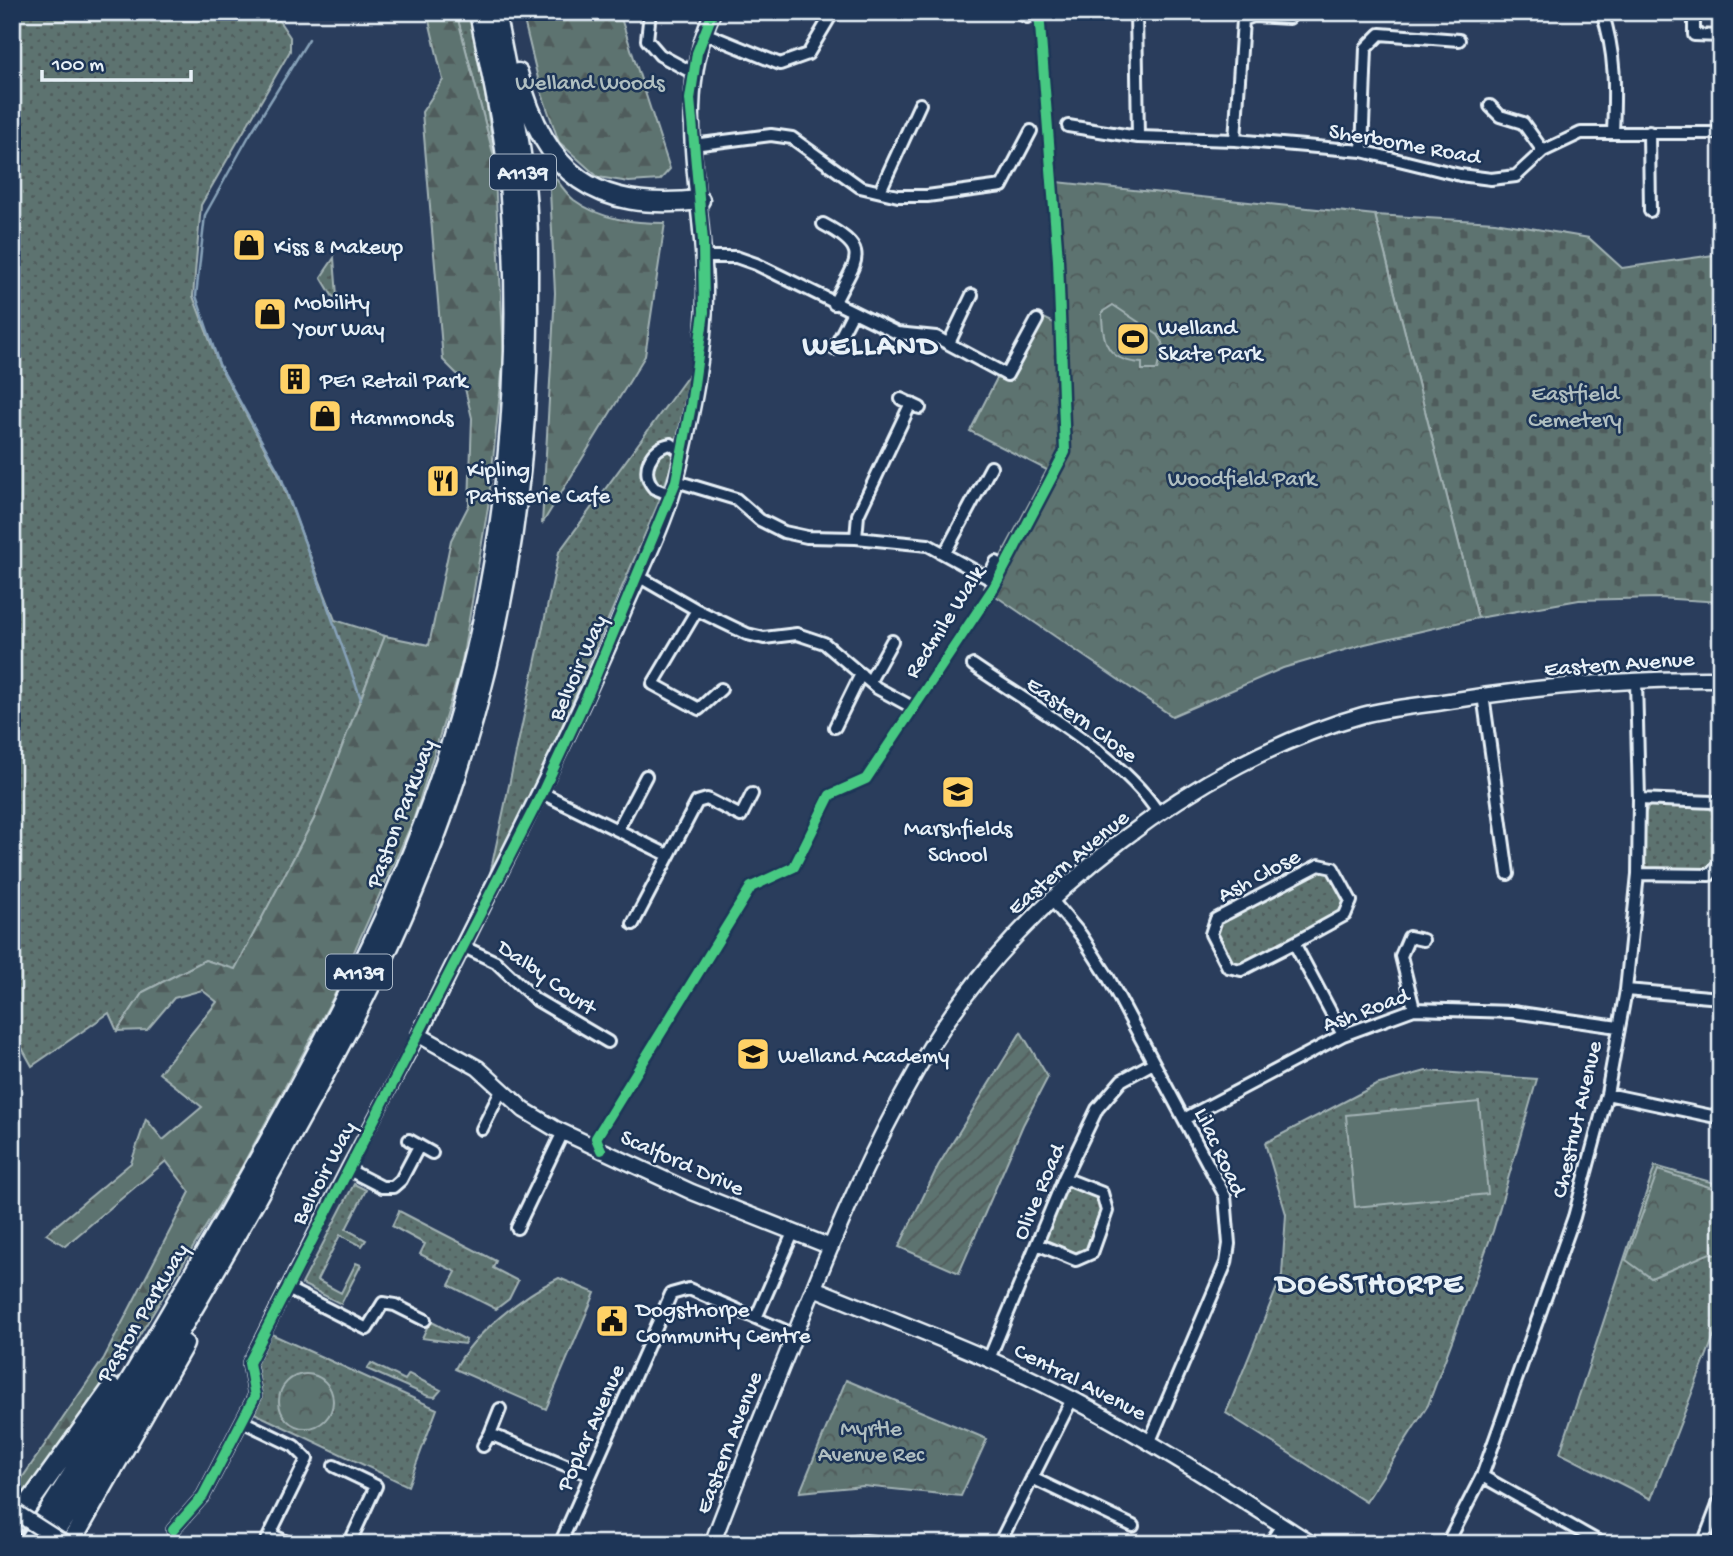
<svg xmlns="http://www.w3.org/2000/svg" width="1733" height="1556" font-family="'Gochi Hand',sans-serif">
<defs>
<pattern id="grass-dots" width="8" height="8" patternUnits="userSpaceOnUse" patternTransform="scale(1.75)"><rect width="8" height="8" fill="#5d736f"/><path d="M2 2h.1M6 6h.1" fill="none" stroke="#505b5b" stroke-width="1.8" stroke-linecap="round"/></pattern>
<pattern id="forest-firs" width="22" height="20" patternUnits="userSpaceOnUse" patternTransform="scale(1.75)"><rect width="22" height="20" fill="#5d736f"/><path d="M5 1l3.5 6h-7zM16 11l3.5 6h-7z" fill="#505b5b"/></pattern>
<pattern id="cemetery-stones" width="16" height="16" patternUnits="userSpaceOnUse" patternTransform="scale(1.75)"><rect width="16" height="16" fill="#5d736f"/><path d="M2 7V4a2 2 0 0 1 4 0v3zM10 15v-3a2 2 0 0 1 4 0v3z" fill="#505b5b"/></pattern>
<pattern id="park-crowns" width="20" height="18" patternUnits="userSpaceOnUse" patternTransform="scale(1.75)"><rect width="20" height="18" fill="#5d736f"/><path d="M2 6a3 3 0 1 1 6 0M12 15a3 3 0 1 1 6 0" fill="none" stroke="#505b5b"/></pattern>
<pattern id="garden-furrows" width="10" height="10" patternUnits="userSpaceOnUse" patternTransform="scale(1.75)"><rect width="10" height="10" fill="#5d736f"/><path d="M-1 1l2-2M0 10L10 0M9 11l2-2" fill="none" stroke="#505b5b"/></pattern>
</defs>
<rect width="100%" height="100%" fill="#2a3d5c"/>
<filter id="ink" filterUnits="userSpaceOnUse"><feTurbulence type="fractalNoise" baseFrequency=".0143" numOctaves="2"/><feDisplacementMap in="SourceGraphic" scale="14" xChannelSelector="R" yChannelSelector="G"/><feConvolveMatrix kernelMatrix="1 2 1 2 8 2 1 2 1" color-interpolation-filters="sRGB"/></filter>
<g filter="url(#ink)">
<path fill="url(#grass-dots)" stroke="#a2b2b4" stroke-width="2" d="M12,12H273L290,37V51L201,205L193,296L219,365L278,473L335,620L385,636L314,819L235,970L205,960L143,992L117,1031L109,1013L32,1066L12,1030Z
M456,12H469L480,59L494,157Z
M334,258L337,296L333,297L321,277Z
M693,369L680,441L658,504L534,791L490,874L559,552Z
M1651,805L1711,808C1723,822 1722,857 1708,870H1650C1636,859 1638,816 1651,805Z
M1319,869L1331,872L1347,902L1342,913L1240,967L1230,965L1215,934L1220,922Z
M1426,1071L1537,1079L1493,1231L1428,1405L1366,1502L1226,1413L1282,1275L1286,1214L1265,1143L1376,1085Z
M1655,1166L1721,1185V1318L1651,1499L1560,1453Z
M354,1184L366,1190L346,1229L366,1240L362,1246L340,1235L317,1280L341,1293L356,1263L361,1265L341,1304L302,1284Z
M1072,1186L1099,1196L1102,1205L1086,1248L1072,1254L1048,1244L1044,1237L1061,1192Z
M399,1211L496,1261L493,1268L518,1281L509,1299L496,1309L449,1285L456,1272L420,1254L425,1244L392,1226Z
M559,1278L595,1293L546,1409L455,1369C472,1335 523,1295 559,1278Z
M430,1321L466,1340L464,1344L422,1338Z
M269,1333L437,1409L408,1486L252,1412L260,1398L253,1365Z
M371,1363L405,1380L409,1374L441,1390L435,1397L428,1396L367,1369Z"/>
<path fill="url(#forest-firs)" stroke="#a2b2b4" stroke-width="2" d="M427,12H456L494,157L504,355L488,507L461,667L413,821L334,996L239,1172L135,1343L21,1504L12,1500V1482L18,1484L104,1358L190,1192L166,1161L65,1246L46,1234L131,1163L146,1119L163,1140L202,1107L159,1073L217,1002L202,990L174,998L147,1030L117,1031L143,992L205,960L235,969L314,819L385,636L429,645L451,540L469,505L472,418L463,380L443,360L422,112L443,80Z
M522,12H619L670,169L660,180L629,182L598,177L559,142L541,91Z
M549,170C557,179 565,193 574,200C601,220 634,223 665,223L645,356L542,524L555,293Z"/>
<path fill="url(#cemetery-stones)" stroke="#a2b2b4" stroke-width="2" d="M1375,215L1495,222L1589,238L1622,268L1721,254V602L1658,598L1579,600L1478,618Z"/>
<path fill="url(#park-crowns)" stroke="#a2b2b4" stroke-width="2" d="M1047,181L1375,215L1478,618L1365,644L1283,668L1172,716L984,588L1047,470L970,431L997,378L1009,382L1044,318L1058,325Z
M1658,1170L1721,1191V1256L1710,1253L1651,1278L1626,1260Z
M279 1401a27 27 0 1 1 54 0a27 27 0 1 1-54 0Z
M846,1380L987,1439L961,1496L863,1486L800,1492Z"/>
<path fill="url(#garden-furrows)" stroke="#a2b2b4" stroke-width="2" d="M1021,1032L1048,1077L1023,1125L959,1273L899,1247L938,1166Z"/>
<path fill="#5d736f" stroke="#a2b2b4" stroke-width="2" d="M1113,305L1158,335L1163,343L1157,370H1142V363C1108,361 1102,344 1102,312Z
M1479,1102L1488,1194L1355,1207L1346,1115Z"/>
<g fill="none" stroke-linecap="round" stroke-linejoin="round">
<path stroke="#87a2b9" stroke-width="2.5" d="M309,39L249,136L205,215L196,296L219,364L280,474L361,699"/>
<defs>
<path id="minor" d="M650,12L647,40L660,55L693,73
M1018,12L1027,17
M1136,12L1138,137
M1602,12C1616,53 1615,90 1613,132
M1694,12V35L1721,36
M704,33L780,64L808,54L833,12
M1490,106L1500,116L1523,123L1543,151
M1068,126L1138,137L1235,140L1362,151L1460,175L1491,179L1516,176L1543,151L1581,133H1721
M1649,132L1650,211
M1235,140L1243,20L1253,16L1289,18
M693,145L771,135L792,138L860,187L898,196H927L1002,186L1031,131
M1362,151L1366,48L1380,34L1459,40
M880,191L920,104
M823,224C874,251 855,260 834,304
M703,257H736L756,264L897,333L936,337L1007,375L1037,320
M949,343L972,295
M834,349L852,314
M901,399L920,408
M676,481L736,499L760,520L784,532L807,537L856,538L928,545L988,578L996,562L1004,567
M671,495L654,488C639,471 651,447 671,444L680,451
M856,538L858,515L911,403
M945,553L991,467
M638,576L697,610L747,634L764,638L797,634L824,643L877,688L912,707
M697,610L653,684L699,709L721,689
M973,665C1031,705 1123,756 1159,814
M870,681L892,641
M1483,695L1508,874
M835,727L861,674
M542,793L668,855
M1639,799L1713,802L1721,808
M618,829L646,776
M1638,874L1710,875L1721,862
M1051,899L1081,935L1108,977L1225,1196L1229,1244L1226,1263L1150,1441
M633,924L697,802L707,799L741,816L752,794
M1294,943L1345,915L1351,901L1333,868L1319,865L1216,919L1211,934L1228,967L1241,970L1294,943L1343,1035
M462,946L496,962L535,999L608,1042
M1626,990L1721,998
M1414,1009L1401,956L1409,937L1423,940
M1607,1094L1721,1118
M1186,1118L1343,1035L1414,1009L1513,1012L1618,1027
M482,1129L502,1089
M409,1140L432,1153
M347,1169L382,1187H393L401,1180L419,1146
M517,1228L563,1132
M1037,1244L1076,1260L1092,1253L1107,1211L1102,1193L1064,1178
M286,1288L367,1329L383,1303L395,1305L425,1320
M756,1318L793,1233
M989,1359L1064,1178L1097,1109L1122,1080L1153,1063
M242,1421L294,1446L307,1459L265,1544
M490,1434L500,1409
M483,1446L490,1434L590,1475
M334,1466L376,1486L349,1544
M1482,1476L1603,1544
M1032,1478L1133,1526
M173,1530L203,1496L255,1396L249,1363L347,1169L419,1035
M270,1534L291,1544
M560,1544L671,1294L689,1289L793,1334
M836,1544L864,1541L896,1544
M999,1544L1072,1399
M1270,1544L1282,1525
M1447,1544L1482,1476L1574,1217L1607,1094L1626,990L1638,874L1639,799L1636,681
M1703,1544L1721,1497"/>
<path id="tertiary" d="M713,12C672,100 703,194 705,286C706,350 691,419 676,481C665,524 638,576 621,617C560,760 486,896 419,1035L478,1068L524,1110L554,1128L692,1192L831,1247
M814,1288C901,1324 991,1356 1074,1400C1156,1443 1233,1494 1312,1544
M712,1544C745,1457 780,1371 815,1285C849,1201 886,1119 934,1041C1025,896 1198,761 1363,715C1389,708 1417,706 1443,702C1534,687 1629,678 1721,679"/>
<path id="trunk" d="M518,73C545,175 594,212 700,200
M12,1527L112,1388
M28,1544C113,1412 194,1276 270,1139C341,1011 410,881 452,740C506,561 525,370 509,184C504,126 490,69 479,12
M47,1544C122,1431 191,1314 257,1197C329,1068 403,936 450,795C504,636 530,467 528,299C528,258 529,216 524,175C517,120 506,66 495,12
M70,1544L184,1344"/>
</defs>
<use href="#minor" stroke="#e8f1f8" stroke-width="16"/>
<use href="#tertiary" stroke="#e8f1f8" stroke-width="19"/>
<use href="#trunk" stroke="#e8f1f8" stroke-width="23"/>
<use href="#minor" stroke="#1d3557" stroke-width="10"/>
<use href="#tertiary" stroke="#1d3557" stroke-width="14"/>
<use href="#trunk" stroke="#1d3557" stroke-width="18"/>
<defs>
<path id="tertiary-bridge" d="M12,1510L65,1544"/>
</defs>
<use href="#tertiary-bridge" stroke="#e8f1f8" stroke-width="19" stroke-linecap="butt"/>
<use href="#tertiary-bridge" stroke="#1d3557" stroke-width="14"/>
<defs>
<path id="cycleway" d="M601,1150L596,1138L751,887L794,867L830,795L866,779L994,587L1065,452L1058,260L1039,12
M173,1530L203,1496L255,1396L249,1363L542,793L588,694L676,481L691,406L704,312L703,241L690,99L697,53L713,12"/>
</defs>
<use href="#cycleway" stroke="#1d3557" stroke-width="15"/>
<use href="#cycleway" stroke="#46c982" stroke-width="10"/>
</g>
</g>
<defs>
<symbol id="shop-square" viewBox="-11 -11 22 22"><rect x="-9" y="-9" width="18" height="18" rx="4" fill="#ffd166" stroke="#1d3557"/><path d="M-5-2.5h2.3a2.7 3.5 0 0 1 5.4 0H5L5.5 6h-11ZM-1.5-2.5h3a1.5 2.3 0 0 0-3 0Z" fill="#111"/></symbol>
<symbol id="stadium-square" viewBox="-11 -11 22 22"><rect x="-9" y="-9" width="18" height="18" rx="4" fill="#ffd166" stroke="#1d3557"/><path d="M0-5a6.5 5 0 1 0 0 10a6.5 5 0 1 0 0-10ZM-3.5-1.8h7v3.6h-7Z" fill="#111"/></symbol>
<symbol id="building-square" viewBox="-11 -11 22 22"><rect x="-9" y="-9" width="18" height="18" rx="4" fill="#ffd166" stroke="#1d3557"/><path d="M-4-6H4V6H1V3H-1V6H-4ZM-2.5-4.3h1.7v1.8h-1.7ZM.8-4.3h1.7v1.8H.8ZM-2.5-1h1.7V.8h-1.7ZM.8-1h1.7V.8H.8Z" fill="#111"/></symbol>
<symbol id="restaurant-square" viewBox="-11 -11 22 22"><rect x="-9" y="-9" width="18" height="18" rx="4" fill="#ffd166" stroke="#1d3557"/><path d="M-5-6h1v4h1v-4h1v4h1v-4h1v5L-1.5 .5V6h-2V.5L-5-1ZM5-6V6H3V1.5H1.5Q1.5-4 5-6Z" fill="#111"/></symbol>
<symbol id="school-square" viewBox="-11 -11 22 22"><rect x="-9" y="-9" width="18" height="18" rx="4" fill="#ffd166" stroke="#1d3557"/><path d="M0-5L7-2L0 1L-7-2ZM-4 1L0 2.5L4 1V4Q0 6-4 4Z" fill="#111"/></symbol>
<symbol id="civic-square" viewBox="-11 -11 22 22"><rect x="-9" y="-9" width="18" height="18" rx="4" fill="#ffd166" stroke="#1d3557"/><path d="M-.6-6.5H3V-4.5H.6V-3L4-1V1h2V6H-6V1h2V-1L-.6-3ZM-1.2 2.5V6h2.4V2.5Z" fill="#111"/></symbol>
</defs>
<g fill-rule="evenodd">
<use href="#shop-square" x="230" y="226" width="38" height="38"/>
<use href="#shop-square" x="251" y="295" width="38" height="38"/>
<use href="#stadium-square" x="1114" y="320" width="38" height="38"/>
<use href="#building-square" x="276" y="360" width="38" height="38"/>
<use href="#shop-square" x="306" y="397" width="38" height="38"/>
<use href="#restaurant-square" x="424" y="462" width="38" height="38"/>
<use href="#school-square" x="939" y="773" width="38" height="38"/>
<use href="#school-square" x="734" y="1035" width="38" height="38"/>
<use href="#civic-square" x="593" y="1302" width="38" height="38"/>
</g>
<g text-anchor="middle" stroke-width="5" stroke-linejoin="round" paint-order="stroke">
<g fill="#1d3557" stroke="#abb9c8" stroke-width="2">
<rect x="490" y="154.5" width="66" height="35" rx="5"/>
<rect x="326" y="954.5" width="66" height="35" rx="5"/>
</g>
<g font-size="21" font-weight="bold" fill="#e8f1f8">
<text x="523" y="179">A1139</text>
<text x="359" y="979">A1139</text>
</g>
<g font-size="23" fill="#b0bfc1" stroke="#1d3557">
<text x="590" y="89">Welland Woods</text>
<text x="1575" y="400">Eastfield<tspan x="1575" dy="26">Cemetery</tspan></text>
<text x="1242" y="485">Woodfield Park</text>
<text x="871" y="1435">Myrtle<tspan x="871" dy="26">Avenue Rec</tspan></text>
</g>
<g font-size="23" fill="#e8f1f8" stroke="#1d3557">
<text transform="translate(1405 142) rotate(10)" y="8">Sherborne Road</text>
<text transform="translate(943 621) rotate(-57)" y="8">Redmile Walk</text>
<text transform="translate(1619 662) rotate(-4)" y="8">Eastern Avenue</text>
<text transform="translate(576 667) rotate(-66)" y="8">Belvoir Way</text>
<text transform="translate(1083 718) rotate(36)" y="8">Eastern Close</text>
<text transform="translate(399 813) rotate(-69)" y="8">Paston Parkway</text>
<text transform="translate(1067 861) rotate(-40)" y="8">Eastern Avenue</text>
<text transform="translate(1258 874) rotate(-28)" y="8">Ash Close</text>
<text transform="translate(548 976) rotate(35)" y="8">Dalby Court</text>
<text transform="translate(1365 1008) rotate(-20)" y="8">Ash Road</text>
<text transform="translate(1575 1119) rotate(-77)" y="8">Chestnut Avenue</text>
<text transform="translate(1222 1151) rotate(65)" y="8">Lilac Road</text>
<text transform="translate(683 1161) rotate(24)" y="8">Scalford Drive</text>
<text transform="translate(322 1172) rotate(-62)" y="8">Belvoir Way</text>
<text transform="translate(1037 1191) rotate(-67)" y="8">Olive Road</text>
<text transform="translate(141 1312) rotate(-59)" y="8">Paston Parkway</text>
<text transform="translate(1081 1380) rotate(27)" y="8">Central Avenue</text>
<text transform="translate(589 1427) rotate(-66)" y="8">Poplar Avenue</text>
<text transform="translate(727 1442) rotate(-69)" y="8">Eastern Avenue</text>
</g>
<g font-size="23" fill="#e8f1f8" stroke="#1d3557" text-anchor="start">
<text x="274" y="253">Kiss &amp; Makeup</text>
<text x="294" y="309">Mobility<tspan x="294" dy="26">Your Way</tspan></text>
<text x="1158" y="334">Welland<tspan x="1158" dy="26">Skate Park</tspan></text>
<text x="320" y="387">PE1 Retail Park</text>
<text x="350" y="424">Hammonds</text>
<text x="467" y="476">Kipling<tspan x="467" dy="26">Patisserie Cafe</tspan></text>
<text x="958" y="835" text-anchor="middle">Marshfields<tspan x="958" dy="26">School</tspan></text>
<text x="778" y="1062">Welland Academy</text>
<text x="636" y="1316">Dogsthorpe<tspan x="636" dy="26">Community Centre</tspan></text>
</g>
<g font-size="30" font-weight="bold" letter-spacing="2" fill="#e8f1f8" stroke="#1d3557">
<text x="871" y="354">WELLAND</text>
<text x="1370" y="1292">DOGSTHORPE</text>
</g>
</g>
<rect width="1733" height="1556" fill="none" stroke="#1d3557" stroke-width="42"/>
<rect x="21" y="21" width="1691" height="1514" fill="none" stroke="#e8f1f8" stroke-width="2.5" filter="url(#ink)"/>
<path d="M42 70v10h149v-10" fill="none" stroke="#e8f1f8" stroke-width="3.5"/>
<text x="52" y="70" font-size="21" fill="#e8f1f8" stroke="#1d3557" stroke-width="5" paint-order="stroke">100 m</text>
</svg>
